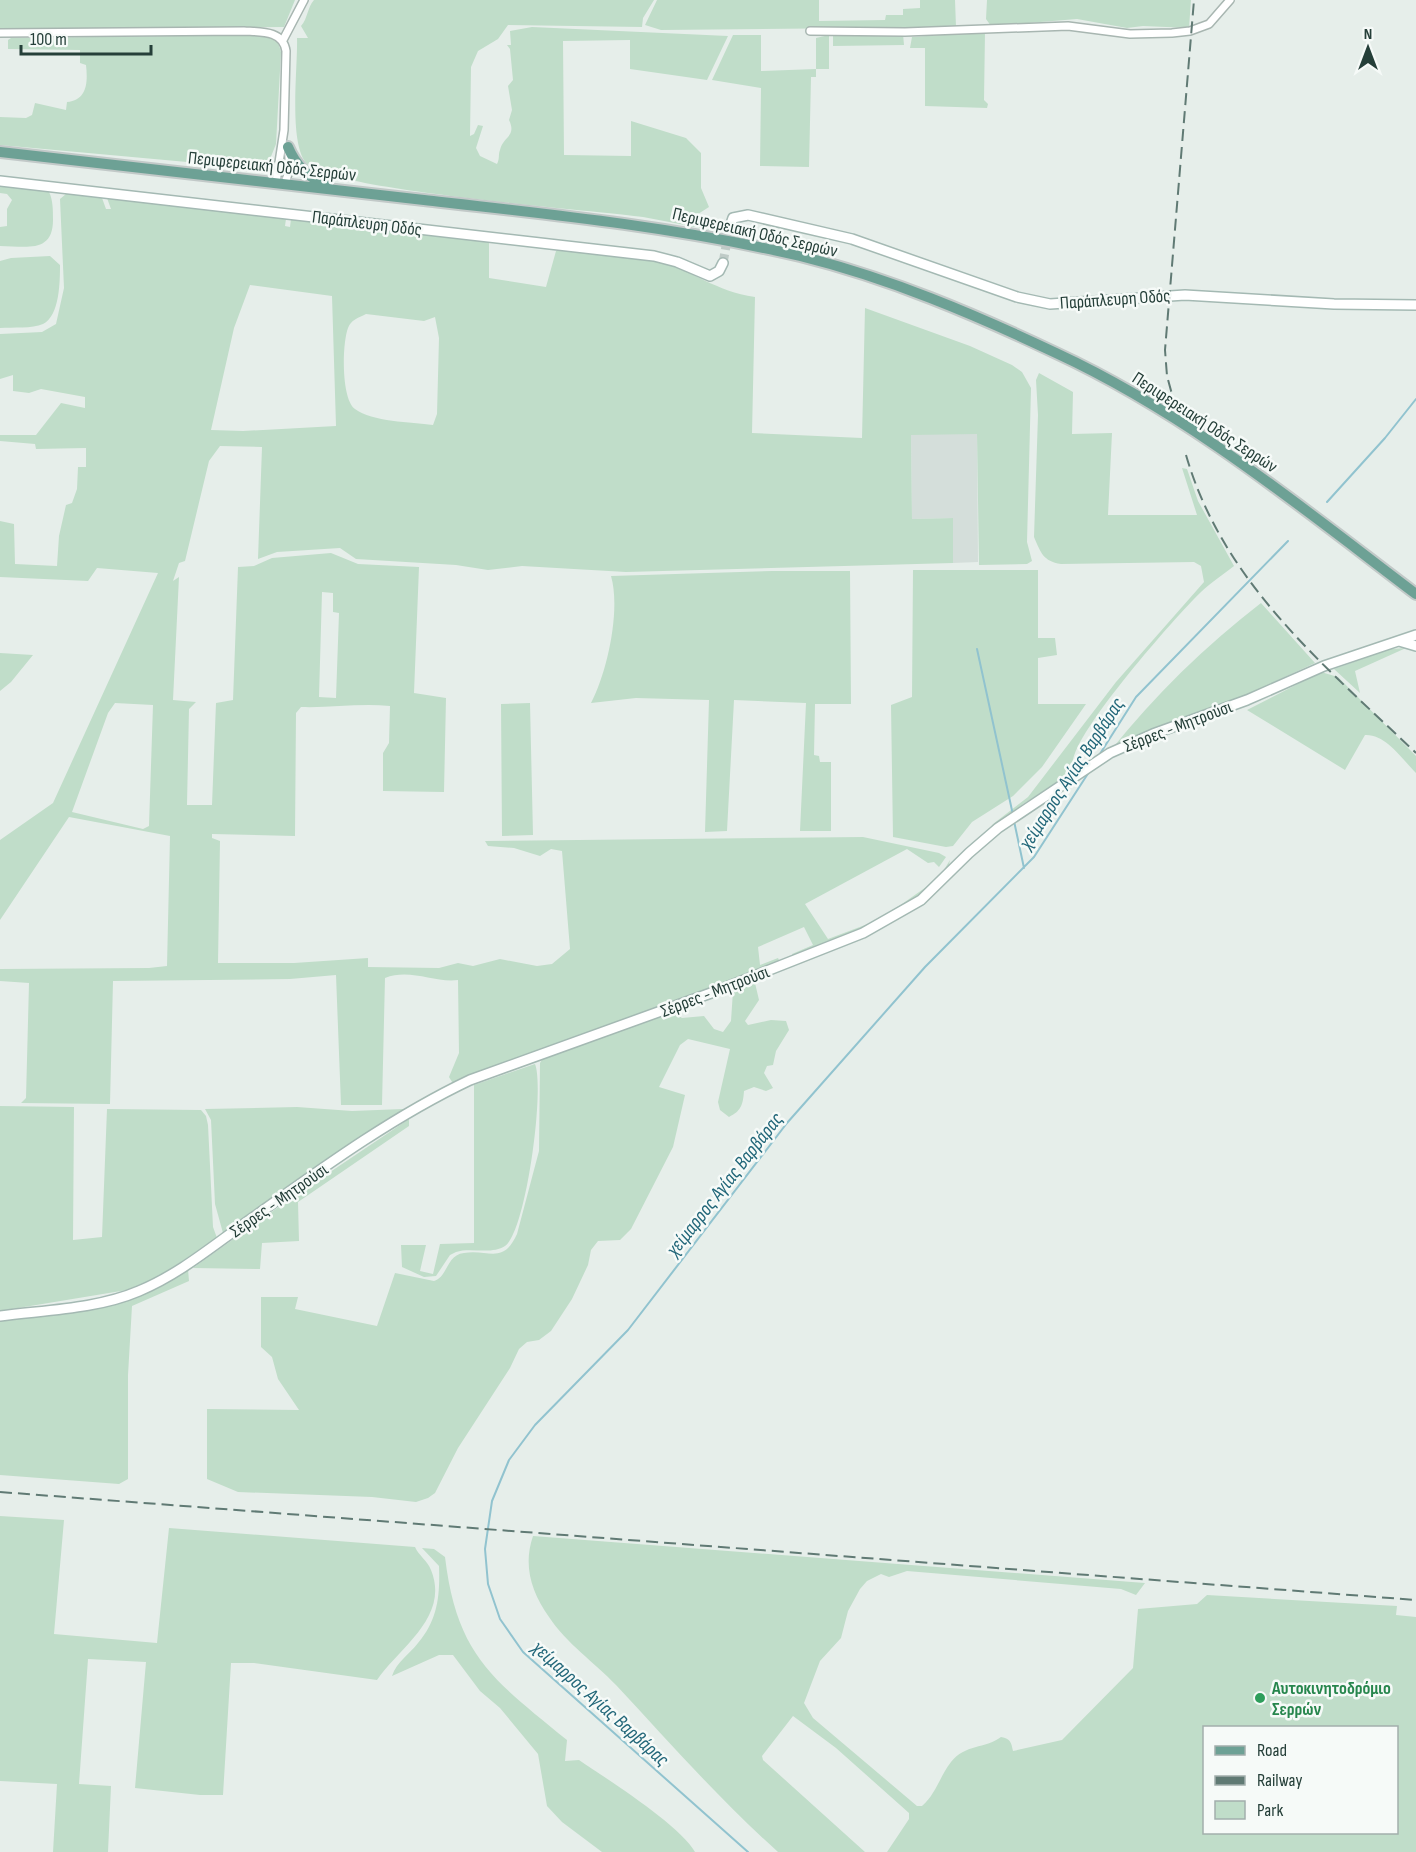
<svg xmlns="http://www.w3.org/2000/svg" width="1416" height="1852" font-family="'Sofia Sans Condensed',sans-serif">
<rect width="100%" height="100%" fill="#e6eeea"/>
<path fill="#d4deda" d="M911,434H977L978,562L953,563L952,518L912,519Z"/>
<path fill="#c0ddc9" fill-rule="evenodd" d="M0,0H295L284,27L0,29Z
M314,0H654L643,18L642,27L508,25L498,39L478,51L471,67L470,136L474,134L478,125L483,126L476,148L480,156L497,164C500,158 498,155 500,150C503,136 517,137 509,120L512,110L508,86L513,80L510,49L507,45H511L510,31L532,27L728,36L707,80L630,69V40L563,41L564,155L631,156V121L686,138L701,153V188L709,207L698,214L711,230C688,226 666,221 643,217C593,210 329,190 307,164C288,143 298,68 297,38H308L301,26C308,18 307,8 314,0Z
M657,0H819V21L885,20L886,15H903V9L920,8V0H955L956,27L661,30L645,25Z
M987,0H1191L1189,28L1143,26L1127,28L1077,19L991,26L986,19Z
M985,32L984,100L988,104L987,108L925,106V48H910L912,37Z
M833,34H903L904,45L833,46Z
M264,35L278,42L281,52L276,144L268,164L253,168L0,145V117L26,118L32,115L35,103L66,110L67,102C87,100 88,83 86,65L80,63V50L8,49V40L11,38Z
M733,35H761V71L816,69V38L829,35V69H816V77H811L809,167L760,166L761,88L712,80Z
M0,186L49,192C53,200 53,210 53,220C53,254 25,246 0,246V227L7,226V209L12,200L7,194L0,193Z
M74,194L102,198L106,209H111L107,198L280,217L286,219L285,226L290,227L291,219L489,242V278L546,287L556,251L559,250L659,261C695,272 715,291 755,297L752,433L862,438L865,308L970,346L1012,365L1022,372L1031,388L1027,542L1032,561L1027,564L979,565L977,434L911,435L912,519L953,518V563L626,572L522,566L488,570L456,565L356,559L340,548L277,552L258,559L262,447L220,446L209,461L185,561L179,563L173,581L179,577L173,700L196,702L189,709L187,805H212L216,703L233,700L238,567L254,566L272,558L331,553L358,564L419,567L414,693L446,698L444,792L383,791V753L389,743L390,706C360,703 331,708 301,707L296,713L295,836L212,834V838L220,841L218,963H294L368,958V967L439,968L458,963L473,966L500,959L537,966L552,964L570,949L562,851L551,849L540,856L514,848L488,846L485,841L863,837L939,853L946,857L939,867L934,862L928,863L907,849L805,904L828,939L873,922L902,904L939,878L950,860C945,902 828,943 793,957L792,954L813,945L804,927L758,947L760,965L778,958L780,962L454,1085L449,1077L459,1053L458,980C434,983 410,968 385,978L382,1105H341L336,975L290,979L113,981L110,1104L21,1103L26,1098L29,983L0,981V969L149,968L167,966L170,836L69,817L0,920V840L53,803L158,573L97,568L88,581L0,577V521L14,524L15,564L57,566L59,536L66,505L72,503L77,489L78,467H86V448L36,449L35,444L0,441V435H36L61,403L85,408V397L41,389L29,393L13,391V375L0,379V334L42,332L56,324L64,288L60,199L66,194ZM250,285L332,296L336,426L243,431L211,430L234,328ZM366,314L424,321L435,317L439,338L437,414L433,425C411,422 372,422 355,409C341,399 342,344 348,328C351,320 358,318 366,314ZM322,592L333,593V612L339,613L336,698L319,697ZM115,703L153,705L149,826L143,829L72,812L108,713Z
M50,256L60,265C60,280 60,316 43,324C32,329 13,327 0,328V261L11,258Z
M1039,373L1073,392L1072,434L1112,433L1108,515H1197L1182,468L1187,469L1198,501L1234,566C1223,575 1210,583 1201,592C1176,616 1074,732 1073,762C1073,765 1075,768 1076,771L1023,804L982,838L993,824L1028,797L1116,682L1204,582L1201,566L1194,562L1061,564C1043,561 1041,553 1034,537L1038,415L1036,380Z
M913,570H1038V638H1055L1057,655L1038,658V704H1086L1042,767L1013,796L972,822L953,846L946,847L893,837L891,705L912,697Z
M772,571H850L851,704H815L814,755L819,756L820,762H831V831H800L806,703L734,700L727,831L705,832L709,700L636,698L591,703C607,673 621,610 611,576Z
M1261,603L1315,663L1233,701L1111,750C1155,695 1205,646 1261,603Z
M1406,648L1355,671L1360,693L1334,669L1390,649Z
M0,653L33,655L11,682L0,691Z
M1321,672L1338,677L1416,756V773C1402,759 1386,734 1365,735L1345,770L1247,710Z
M530,703L533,835L502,836L501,704Z
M755,983L759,1000L745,1021L748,1025L771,1020L786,1021L789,1030L776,1051L773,1065L767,1066L764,1073L773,1088L766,1091L754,1087L744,1091C743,1105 741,1111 729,1117L720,1110L718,1102L730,1049L688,1039L680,1045L659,1087L685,1095L673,1147L631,1229L620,1240L598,1241L591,1250L588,1265L572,1299L551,1331L539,1340L527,1342L519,1349L510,1368L458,1448L435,1493L428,1498L416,1502L372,1497L238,1492L207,1479V1409L299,1410L278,1379L272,1357L261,1347V1297H298L295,1309L377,1326L395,1273L434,1281C448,1277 446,1255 464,1253C489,1249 503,1265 517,1234L539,1151L540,1063L543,1058L674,1012L682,1018L704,1016L714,1029L723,1032L731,1021L733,991Z
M535,1064C545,1089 526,1232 505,1246C492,1255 470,1247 456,1252L450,1255L436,1276L424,1277L402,1267L401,1245H426L420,1271L433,1274L440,1244L474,1243V1085Z
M0,1106L74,1107L73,1240L102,1237L107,1109L201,1110L206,1116L208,1125L213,1227L217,1238L157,1278L133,1289L0,1311Z
M297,1107L352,1111L403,1109L401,1113L223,1233L215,1204L211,1120L205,1109Z
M409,1119V1126L298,1202L299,1241L262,1243L260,1269L193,1268L287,1201Z
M188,1269L189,1281L132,1306L128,1375V1479L119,1484L0,1475V1319C64,1311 135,1310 188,1269Z
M0,1516L64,1520L54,1634L157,1643L169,1528L415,1547C419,1556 427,1560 431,1570C450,1617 400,1647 377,1680L254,1663H231L223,1795H200L135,1788L146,1662L88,1659L79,1784L111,1786L108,1852H53L57,1784L0,1781Z
M533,1536L1145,1583L1136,1595L1121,1589L907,1571L889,1577L881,1574L867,1581L860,1589L848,1611L841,1638L820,1661L804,1703L813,1718L917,1806H922C936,1794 940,1776 951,1762C965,1744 985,1749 1001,1737C1011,1739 1011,1742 1013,1751L1062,1740L1133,1668L1138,1609L1197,1604L1207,1595L1397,1606L1396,1615L1416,1617V1852H887L909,1819V1813L836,1748L793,1716L762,1756L763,1760L865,1852H778C720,1800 669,1742 616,1685C595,1663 566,1643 549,1617C531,1592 523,1565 533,1536ZM1204,1728H1396V1832H1204Z
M422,1548L434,1549L445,1557C457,1657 494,1680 567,1740L565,1761L579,1760C607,1779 680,1825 695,1852H602L562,1822L547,1806L538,1754L500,1708L480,1691L453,1655H439L392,1676C397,1661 409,1655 418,1643C438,1620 440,1595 439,1566Z"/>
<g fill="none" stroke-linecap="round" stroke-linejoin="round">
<path stroke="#91c3cf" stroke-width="2" d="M1327,502L1385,438L1416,399
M977,649L1013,815
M1098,757L1136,697L1288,541
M1014,821L1024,868
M748,1852L523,1652L500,1619L488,1584L485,1549L492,1501L509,1460L535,1425L628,1330L787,1123L925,967L1034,857L1089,772"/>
<path stroke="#bfcbc7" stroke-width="9" stroke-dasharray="9 4.5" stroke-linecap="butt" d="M723,263L728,235"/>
<defs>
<path id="street" d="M810,31L905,32L1068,26L1130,34L1172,33L1190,31L1209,24L1230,0
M0,33L244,31C260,32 283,30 286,51L284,130L276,182
M283,40L304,0
M285,183L289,171V154"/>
<path id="secondary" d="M0,181L654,256L677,262L710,276L719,271L723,263
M729,230L733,218L748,215L852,239L1017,297L1050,304L1185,295L1334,304L1416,305
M1399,641L1416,646
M0,1316C45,1310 97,1309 139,1291C180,1274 215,1244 251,1219C321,1169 392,1117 470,1080L711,993L863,933L921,900L969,853L998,828L1110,753L1153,734L1247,700L1324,666L1416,635"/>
<path id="primary" d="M288,147C296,166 308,177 327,186
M0,152C141,168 283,184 424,200C550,214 676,227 800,256C889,278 974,314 1056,353C1188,414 1301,507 1416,594"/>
</defs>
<use href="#street" stroke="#a8b6b1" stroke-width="10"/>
<use href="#secondary" stroke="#a4b9b3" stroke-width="12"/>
<use href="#primary" stroke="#c2c9c8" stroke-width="14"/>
<use href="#street" stroke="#fff" stroke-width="7"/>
<use href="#secondary" stroke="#fff" stroke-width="9"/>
<use href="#primary" stroke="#6da195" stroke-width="10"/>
<path stroke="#607a74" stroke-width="2" stroke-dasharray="12 6" stroke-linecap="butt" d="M1176,409L1167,376L1165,350L1194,0
M1186,455C1223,583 1323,664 1416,753
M0,1492L1416,1600"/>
</g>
<circle fill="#2e9e5b" stroke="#f6faf8" stroke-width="2" cx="1260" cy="1698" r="6"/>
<g text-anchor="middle" stroke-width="5" stroke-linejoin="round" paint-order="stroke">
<g font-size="18" fill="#253f39" stroke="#f6faf8">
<text transform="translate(272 166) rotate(6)" y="6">Περιφερειακή Οδός Σερρών</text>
<text transform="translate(367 223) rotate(7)" y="6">Παράπλευρη Οδός</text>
<text transform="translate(755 232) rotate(13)" y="6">Περιφερειακή Οδός Σερρών</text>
<text transform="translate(1115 299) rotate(-4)" y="6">Παράπλευρη Οδός</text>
<text transform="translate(1205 422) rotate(33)" y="6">Περιφερειακή Οδός Σερρών</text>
<text transform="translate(1178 726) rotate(-21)" y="6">Σέρρες - Μητρούσι</text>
<text transform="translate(715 991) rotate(-21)" y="6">Σέρρες - Μητρούσι</text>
<text transform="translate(279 1200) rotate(-35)" y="6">Σέρρες - Μητρούσι</text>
</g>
<g font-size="18" font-weight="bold" fill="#27864d" stroke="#f6faf8" text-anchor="start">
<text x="1272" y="1694">Αυτοκινητοδρόμιο<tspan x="1272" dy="21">Σερρών</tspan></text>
</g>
<g font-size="20" font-style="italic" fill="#226779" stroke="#f6faf8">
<text transform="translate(1071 773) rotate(-57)" y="7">χείμαρρος Αγίας Βαρβάρας</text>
<text transform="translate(724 1184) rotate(-52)" y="7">χείμαρρος Αγίας Βαρβάρας</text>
<text transform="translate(601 1703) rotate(42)" y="7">χείμαρρος Αγίας Βαρβάρας</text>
</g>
</g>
<rect x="1203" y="1726" width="195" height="108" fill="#f6faf8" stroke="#a2afac" stroke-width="1.5"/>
<rect x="1215" y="1746" width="30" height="9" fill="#6da195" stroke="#a2afac" stroke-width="1.5"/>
<text x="1257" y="1756" font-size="18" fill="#253f39">Road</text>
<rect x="1215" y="1776" width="30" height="9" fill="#607a74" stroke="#a2afac" stroke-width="1.5"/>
<text x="1257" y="1786" font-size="18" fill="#253f39">Railway</text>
<rect x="1215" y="1801" width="30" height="18" fill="#c0ddc9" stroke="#a2afac" stroke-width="1.5"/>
<text x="1257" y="1816" font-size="18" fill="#253f39">Park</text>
<g transform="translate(1368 48)" stroke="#f6faf8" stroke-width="4.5" paint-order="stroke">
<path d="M0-4.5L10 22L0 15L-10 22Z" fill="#253f39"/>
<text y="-9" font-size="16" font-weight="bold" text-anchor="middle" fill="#253f39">N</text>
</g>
<path d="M21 45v9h130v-9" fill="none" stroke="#253f39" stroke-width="3"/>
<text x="30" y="45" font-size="18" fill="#253f39" stroke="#f6faf8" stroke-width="4.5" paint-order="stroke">100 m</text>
</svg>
